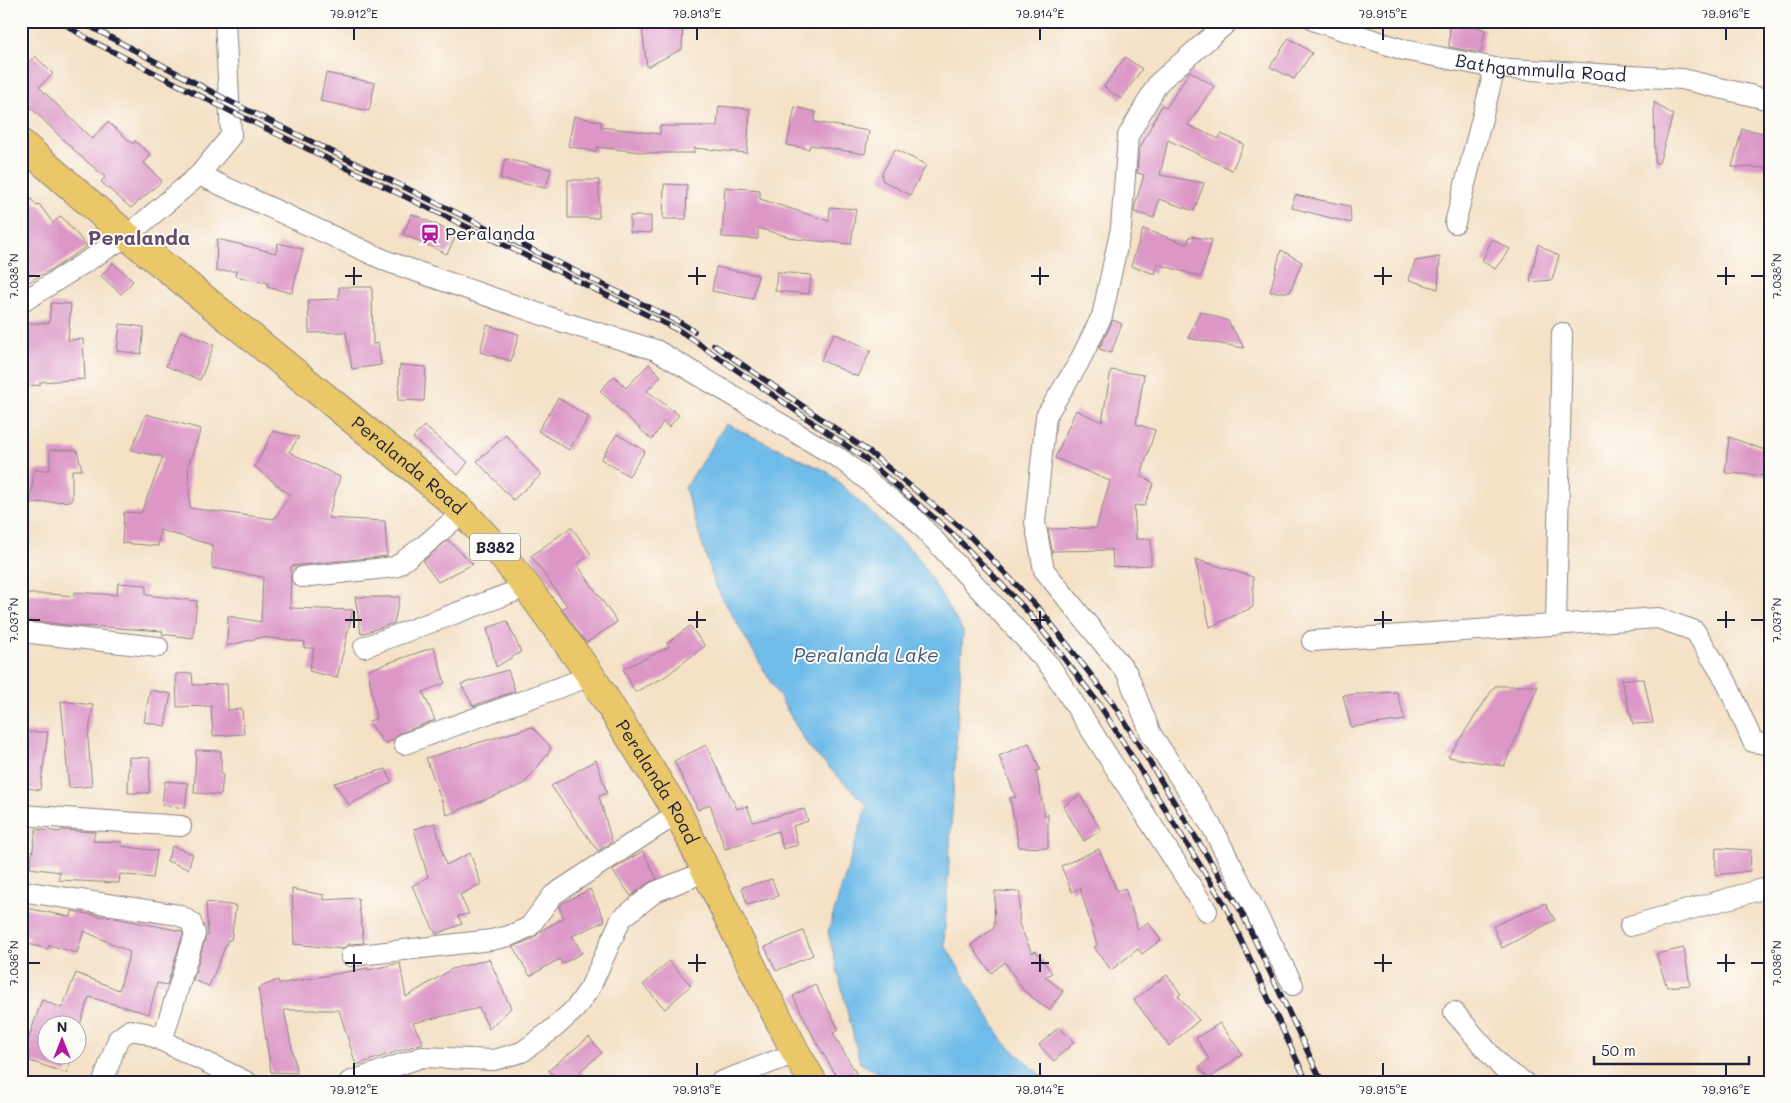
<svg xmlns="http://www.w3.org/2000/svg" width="1791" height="1103" font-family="Mali,sans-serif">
<rect width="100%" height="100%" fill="#fdfcf7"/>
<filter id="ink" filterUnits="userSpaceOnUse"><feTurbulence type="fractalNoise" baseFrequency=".02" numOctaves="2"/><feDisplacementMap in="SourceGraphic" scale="10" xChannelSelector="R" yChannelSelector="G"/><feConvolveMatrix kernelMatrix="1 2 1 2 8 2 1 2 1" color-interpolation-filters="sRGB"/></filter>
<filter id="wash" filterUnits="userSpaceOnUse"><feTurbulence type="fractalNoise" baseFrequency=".0096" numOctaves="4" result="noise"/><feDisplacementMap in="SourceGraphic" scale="20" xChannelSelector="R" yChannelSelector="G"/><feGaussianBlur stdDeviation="1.12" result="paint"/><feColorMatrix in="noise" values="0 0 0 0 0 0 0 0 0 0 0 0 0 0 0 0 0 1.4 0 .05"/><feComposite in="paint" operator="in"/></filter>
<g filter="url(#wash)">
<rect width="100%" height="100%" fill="#f4e1c6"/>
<path fill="#6fbce9" stroke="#486f92" d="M726,424L828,472L917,556L963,631L944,944L1004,1042L1048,1082H897L860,1063L828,932L867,805L809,748L715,585L685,488Z"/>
<g id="blocks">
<path fill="#dc97c7" d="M641,21H683L682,49L647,67Z
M1450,21H1461L1485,30L1481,53L1449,47Z
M1289,38L1312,53L1294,79L1270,67Z
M35,56L53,74L39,87L92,139L108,122L133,144L135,141L151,155L144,163L162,181L131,208L101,182L105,177L78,154L25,102L21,105V69Z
M1125,57L1142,69L1121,99L1104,87Z
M1190,71L1214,86L1188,125L1219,139L1221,134L1244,144L1232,170L1168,140L1160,175L1204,183L1194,211L1159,199L1154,218L1134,212L1135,205L1144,175L1137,173L1139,150L1162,105L1166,108Z
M326,73L375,83L369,111L320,101Z
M1654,102L1673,115L1659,163H1655Z
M719,106L750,109L747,153L694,148V153H658V154L597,147L596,152L568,146L574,116L602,122L601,127L660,134V126H717Z
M795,107L816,112L814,122L869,131L865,154L810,145L809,149L787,145Z
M1742,129L1770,134V168L1732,167Z
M895,149L926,165L910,195L882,180V173Z
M505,159L551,169L546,188L500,179Z
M568,180H599V218H568Z
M664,184L687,185L686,219H663Z
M21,187L37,206L39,204L53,223L61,216L87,246L54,268L21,286Z
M725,187L760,190V199L829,221L830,207L856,209L851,244L796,239L758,228V239L722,237Z
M1295,195L1350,206L1351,223L1292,208Z
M412,214L457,234L447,254L403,234Z
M630,216H651V233L630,232Z
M1143,229L1187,244L1190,236L1212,240L1201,277L1158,264L1155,274L1131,266Z
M217,239L276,253L278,243L303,249L292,293L267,287L268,283L235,276L236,271H216Z
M1492,239L1510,249L1495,269L1482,261Z
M1538,244L1559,256L1552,280L1530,282Z
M1281,250L1302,262L1290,292H1270Z
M1440,257L1438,289L1409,280L1415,261Z
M113,263L133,281L121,294L101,276Z
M716,267L758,275L753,299L712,291Z
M777,272L811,275L809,294L775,291Z
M339,287H372L373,344L378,343L381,365L352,369L346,332L309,333L308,300L339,299Z
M51,303L71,304L68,340L83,339L85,379L40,382V385L21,386V323H49Z
M1200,311L1228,321L1244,348L1188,338Z
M1113,320L1122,324L1111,353L1099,349Z
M120,324L144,327L141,354L117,351Z
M487,325L519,334L511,361L480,352Z
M181,331L214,345L200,380L166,366Z
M834,333L871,350L858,377L821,360Z
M649,364L661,376L647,391L679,415L669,427L663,422L652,440L600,391L614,376L626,388Z
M400,365L426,367L424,401L398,400Z
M1111,370L1144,375L1136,424L1155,430L1141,476L1154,483L1144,506L1134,505L1136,539H1151V565L1113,567L1112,550L1052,551L1048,529L1096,528L1110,481L1055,458L1076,410L1102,422Z
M558,398L589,417L569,450L538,431Z
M146,414L201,429L188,466L190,508L274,519L290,495L255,467L273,431L299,437L289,452L340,477L328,518L385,521L387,556L291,566L290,608L353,610L337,678L309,671L314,648H304L305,642L262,637L227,646L228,616L261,622L263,577L212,568V545L160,530L158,546L122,543L124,512L141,513L163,457L131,450Z
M424,426L468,462L458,475L413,438Z
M617,434L645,451L629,476L601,459Z
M506,435L541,475L513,500L477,461Z
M1729,437L1770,452V476L1725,473Z
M50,450H77L82,470H72V501L30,503L34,470H50Z
M571,527L591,554L577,564L617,622L586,643L562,609L567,606L531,556Z
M448,540L473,564L438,582L424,563V560Z
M1195,559L1253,577V607L1210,627Z
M118,583L146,585V595L197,601L193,638L162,634L163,631L88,626V627L21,620V594H49L74,596L75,592L117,595Z
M355,597H400L394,623L361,634Z
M507,621L521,652L496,667L487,628Z
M690,626L705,646L663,678L635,692L623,669L669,647L667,643Z
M434,647L445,683L423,692L435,720L400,733L393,740L384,744L369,721L376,719L368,670Z
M508,670L515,691L473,706L461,684Z
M192,673L193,685L227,684L228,710L242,709L244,734L213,736L211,706L177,707L176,674Z
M1621,679H1644L1653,723L1633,724Z
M1495,686H1538L1504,766L1448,757Z
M150,690L171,694L165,726L144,722Z
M1397,692L1405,720L1351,727L1343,695Z
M61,701L93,705L88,739L92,786L69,788Z
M532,727L550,746V751L524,784L447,815L426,758Z
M26,732H48L40,790L21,787V767Z
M1029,743L1040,770L1036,771L1045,816L1048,814V848L1019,847L1010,798L1016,797L999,756Z
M706,745L737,809L747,806L753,822L804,809L808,821L793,826L798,845L783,849L778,831L725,849L710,804L698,810L674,761Z
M196,750L221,751V775H223L221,795L194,793Z
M129,757L150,758L149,793H128Z
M596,760L607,793L599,796L612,842L598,851L551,786Z
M386,769L392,782L349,805L334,783Z
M165,781L188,783L185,808L162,805Z
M1080,795L1101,830L1084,841L1063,806Z
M435,823L446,865L470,853L481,884L460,895L469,914L458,916L462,924L436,934L412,886L428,877L414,829Z
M36,829L60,832L61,830L95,832L93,841L122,842L121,846L157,851L153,878L120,874L119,883L58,880L60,872L30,868Z
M172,846L193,854L188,869L167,861Z
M1716,848L1751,850L1750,871L1715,875Z
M1099,849L1117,891L1125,888L1138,929L1148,922L1161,940L1142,954L1138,949L1111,970L1094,947L1097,945L1080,888L1072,892L1061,866Z
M643,851L657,879L648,883L631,896L612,870Z
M772,879L778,896L747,905L742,887Z
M292,889L324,895V900L358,898L364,943L349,944L342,949L294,944Z
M590,889L605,921L572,936L582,953L562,964L559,959L530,976L513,947L534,938L542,930L564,918L559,907L561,904Z
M995,891L1020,892L1019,924L1032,953L1036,951L1052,973L1045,977L1063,991L1049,1010L1023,990L1005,962L991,973L971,945L994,928Z
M206,902L236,906L231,940H228L209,986L193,980L206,936H208Z
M1545,903L1555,920L1502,948L1493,926Z
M21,907L71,917L72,911L104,917L105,916L181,931L183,934L167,985L157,983L149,1014L89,997L78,1031V1026H48V1056H69L72,1057L66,1073L21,1058V1040L27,1042L42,1000L62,1008L76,973L119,990L130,952L84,931L77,953L49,945L48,949L28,944L29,937L21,938Z
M803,931L813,955L776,971L765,947Z
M1684,948L1690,985L1667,987L1656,954Z
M489,959L511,1008L489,1029L479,1008L413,1023L423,1043L356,1065L339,1010H284L297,1073L271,1072L258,988L278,980L279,984L368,968V970L400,963L406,997L452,969Z
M669,961L691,985L665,1009L643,985Z
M1167,975L1181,994L1178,996L1199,1020L1169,1046L1134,1000Z
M815,984L839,1030L833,1033L861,1082H840L816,1042L793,996Z
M1220,1023L1242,1054L1209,1079L1199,1067L1209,1059L1196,1038Z
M1059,1027L1074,1042L1054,1061L1039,1045Z
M589,1037L602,1053L580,1071L591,1082H558L549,1070Z"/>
</g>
</g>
<g filter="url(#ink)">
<use href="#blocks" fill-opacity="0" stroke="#8b8280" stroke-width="1"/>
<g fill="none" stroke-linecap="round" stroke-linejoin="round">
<defs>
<g id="street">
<path d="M1229,21L1158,83L1128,136L1121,228L1102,316L1078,364L1046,416L1035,522L1044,570L1127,673L1151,734L1212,827L1293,985"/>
<path id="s1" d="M1315,21L1404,50L1495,68L1682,79L1770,100"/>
<path d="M199,175L389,262L566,323L656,350L842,460L915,519L1050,666L1207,911"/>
<path d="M1455,223L1495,68"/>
<path d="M21,303L127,236L199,175L231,136L225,21"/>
<path d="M302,577L395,567L426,544L463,512"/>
<path d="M1556,625L1562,333"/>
<path d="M21,632L158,647"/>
<path d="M1312,641L1658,618L1695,631L1726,681L1753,742L1770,745"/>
<path d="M364,647L527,587"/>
<path d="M404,744L591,676"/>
<path d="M21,815L181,826"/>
<path d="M21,891L179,915L191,922L195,934L162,1041"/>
<path d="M1630,926L1770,887"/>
<path d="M351,956L491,940L509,936L529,927L553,895L678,813"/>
<path d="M1454,1012L1502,1068L1524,1082"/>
<path d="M103,1082L118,1039L130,1030L146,1033L247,1082"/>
<path d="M349,1082L422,1057L494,1060L522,1052L553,1029L575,1009L590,988L621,919L655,892L707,871"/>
<path d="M720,1082L796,1053"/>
</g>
<g id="primary">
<path id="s2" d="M21,143L127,236L421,475L463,512L496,548L527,587L591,676L678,813L759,981L796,1053L813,1082"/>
</g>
</defs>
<use href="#street" stroke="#8b8280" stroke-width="22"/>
<use href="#primary" stroke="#8b8280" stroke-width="30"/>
<use href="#street" stroke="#fff" stroke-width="20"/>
<use href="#primary" stroke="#eac769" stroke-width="28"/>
<defs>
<path id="rail" d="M59,21L90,40L230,111L680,331L863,457L953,534L1029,613L1099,704L1225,905L1307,1082
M80,21L229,101L681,323L694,331
M714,345L868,451L966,532L1042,612L1115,706L1241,911L1322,1082"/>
</defs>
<use href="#rail" stroke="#22223b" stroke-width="5.5"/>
<use href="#rail" stroke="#fdfcf7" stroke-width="4" stroke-dasharray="11" stroke-linecap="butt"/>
</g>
</g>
<path fill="none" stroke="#22223b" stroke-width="2" d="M354,28V40M697,28V40M1040,28V40M1383,28V40M1726,28V40M354,267V285M697,267V285M1040,267V285M1383,267V285M1726,267V285M28,276H40M345,276H362M688,276H706M1031,276H1049M1374,276H1392M1717,276H1735M1751,276H1764M354,611V628M697,611V628M1040,611V628M1383,611V628M1726,611V628M28,620H40M345,620H362M688,620H706M1031,620H1049M1374,620H1392M1717,620H1735M1751,620H1764M354,954V972M697,954V972M1040,954V972M1383,954V972M1726,954V972M28,963H40M345,963H362M688,963H706M1031,963H1049M1374,963H1392M1717,963H1735M1751,963H1764M354,1063V1076M697,1063V1076M1040,1063V1076M1383,1063V1076M1726,1063V1076"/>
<defs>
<symbol id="station-bare" viewBox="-9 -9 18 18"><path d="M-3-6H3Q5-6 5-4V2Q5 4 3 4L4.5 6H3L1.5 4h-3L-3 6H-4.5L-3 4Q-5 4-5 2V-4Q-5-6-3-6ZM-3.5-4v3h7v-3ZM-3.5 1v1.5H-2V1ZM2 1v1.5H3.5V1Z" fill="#b5179e" stroke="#fdfcf7" stroke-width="2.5" paint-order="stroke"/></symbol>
</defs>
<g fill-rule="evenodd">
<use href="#station-bare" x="416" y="220" width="28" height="28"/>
</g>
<g text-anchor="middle" stroke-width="4" stroke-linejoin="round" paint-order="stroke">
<rect fill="#fdfcf7" stroke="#646373" stroke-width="1" x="470" y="533.5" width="50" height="27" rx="4"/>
<g font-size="16" font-weight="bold" fill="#22223b">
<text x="495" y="553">B382</text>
</g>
<g font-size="18" fill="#22223b" stroke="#fdfcf7">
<text dy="6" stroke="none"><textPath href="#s1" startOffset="232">Bathgammulla Road</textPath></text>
<text dy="6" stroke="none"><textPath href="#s2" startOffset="504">Peralanda Road</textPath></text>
<text dy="6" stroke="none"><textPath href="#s2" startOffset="909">Peralanda Road</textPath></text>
</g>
<g font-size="18" fill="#22223b" stroke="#fdfcf7" text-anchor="start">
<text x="445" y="240">Peralanda</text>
</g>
<g font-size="19" font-style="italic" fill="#3d5878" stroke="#fdfcf7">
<text x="866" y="662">Peralanda Lake</text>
</g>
<g font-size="20" font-weight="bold" fill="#634b6c" stroke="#fdfcf7">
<text x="139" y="245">Peralanda</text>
</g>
</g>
<rect width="1791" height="1103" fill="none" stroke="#fdfcf7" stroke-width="55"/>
<g transform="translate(62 1040)"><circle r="24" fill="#fdfcf7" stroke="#a5a5ac"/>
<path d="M0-4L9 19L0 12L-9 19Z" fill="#b5179e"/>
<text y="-8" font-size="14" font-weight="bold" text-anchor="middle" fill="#22223b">N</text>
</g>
<path d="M1594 1056v8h155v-8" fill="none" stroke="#22223b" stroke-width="2.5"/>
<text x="1601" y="1056" font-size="15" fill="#22223b" stroke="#fdfcf7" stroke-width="4" paint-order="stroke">50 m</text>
<rect x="28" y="28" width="1736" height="1048" fill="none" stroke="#22223b" stroke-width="2"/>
<g font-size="12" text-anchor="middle" fill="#22223b">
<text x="354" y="18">79.912°E</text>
<text x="697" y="18">79.913°E</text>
<text x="1040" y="18">79.914°E</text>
<text x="1383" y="18">79.915°E</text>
<text x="1726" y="18">79.916°E</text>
<text transform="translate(14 276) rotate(-90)" y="4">7.038°N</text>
<text transform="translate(1777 276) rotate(-90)" y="4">7.038°N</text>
<text transform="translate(14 620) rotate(-90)" y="4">7.037°N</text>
<text transform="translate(1777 620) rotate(-90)" y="4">7.037°N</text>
<text transform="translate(14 963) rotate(-90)" y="4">7.036°N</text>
<text transform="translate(1777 963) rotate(-90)" y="4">7.036°N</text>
<text x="354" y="1094">79.912°E</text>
<text x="697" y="1094">79.913°E</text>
<text x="1040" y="1094">79.914°E</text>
<text x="1383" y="1094">79.915°E</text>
<text x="1726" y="1094">79.916°E</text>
</g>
</svg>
